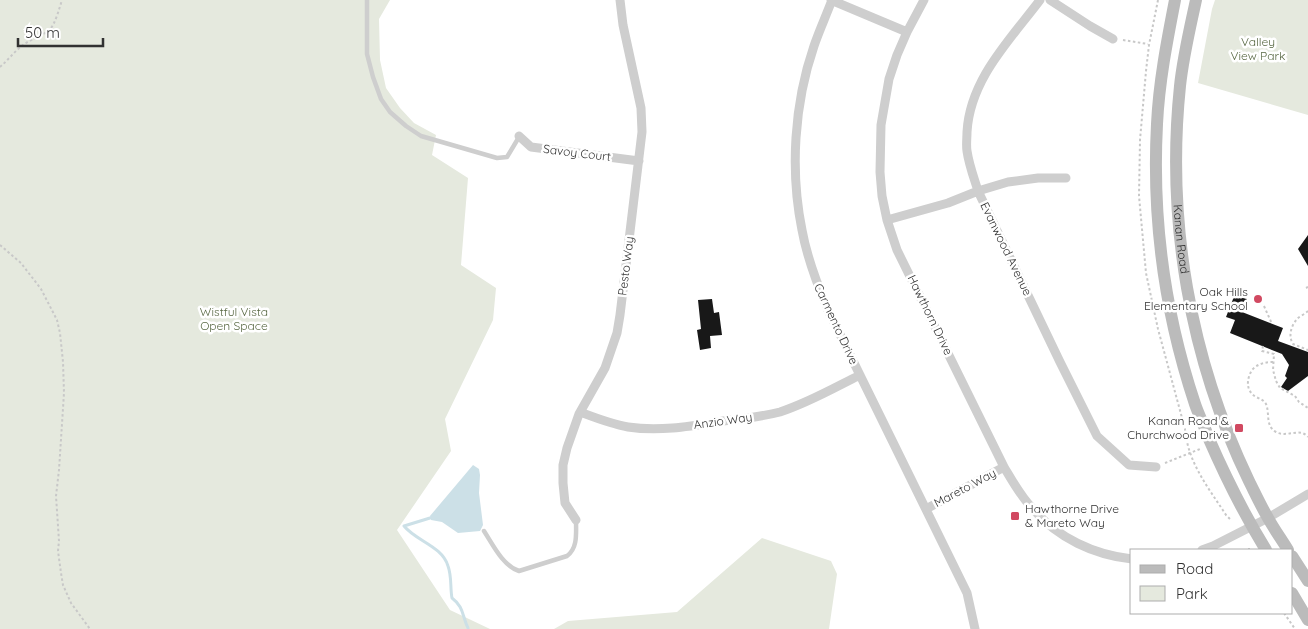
<svg xmlns="http://www.w3.org/2000/svg" width="1308" height="629" font-family="Quicksand,sans-serif">
<rect width="100%" height="100%" fill="#fff"/>
<path fill="#e5e9de" d="M0,0H390L379,19L380,60L386,88L400,108L414,123L436,135L432,155L468,178L461,265L496,288L493,320L445,419L451,451L397,530L450,610L490,629H0Z
M1215,0H1308V115L1198,83L1212,9Z
M762,538L831,561L837,574L829,629H554L568,621L677,612Z"/>
<path fill="#cce0e7" d="M473,465L479,469L480,475L479,493L483,525L480,531L458,533L442,522L431,520L430,516Z"/>
<g fill="none" stroke-linecap="round" stroke-linejoin="round">
<path stroke="#cce0e7" stroke-width="3" d="M430,518L404,526C416,541 442,546 448,566C452,577 450,588 452,598C464,607 462,616 468,628"/>
</g>
<path fill="#181818" d="M1308,235V266L1298,249Z
M1235,294L1247,299L1242,312L1283,328L1278,341L1308,352V376L1288,391L1281,387L1287,378L1285,376L1289,365L1282,354L1230,333L1235,320L1226,317Z
M712,299L714,313L719,312L722,335L710,336L711,348L700,350L697,330L701,329L698,300Z"/>
<g fill="none" stroke-linecap="round" stroke-linejoin="round">
<path stroke="#c8c8c8" stroke-width="2" stroke-dasharray="2.5 2.5" stroke-linecap="butt" d="M1158,0L1149,45L1146,71L1140,140L1139,196L1146,273L1158,329L1185,429C1188,463 1208,487 1226,515L1231,520
M1123,40L1148,44
M0,67C8,60 15,51 23,45C31,39 43,36 50,29C55,25 60,6 62,0
M0,245L21,263L41,289L57,320L60,333L63,362L64,393L59,470L56,496L59,541L58,551L61,573L63,585L71,603L90,629
M1306,288L1308,287
M1264,306L1272,324
M1308,311C1305,314 1300,316 1297,319C1291,326 1288,336 1293,344L1308,350
M1263,346L1262,351L1274,354L1273,370L1276,381L1280,388L1295,396L1299,402L1308,408
M1273,362C1265,362 1257,364 1252,370C1246,380 1246,391 1256,397C1260,399 1264,400 1266,404C1270,413 1265,426 1276,432C1287,438 1300,427 1308,437
M1165,463L1200,449
M1249,548V550
M1284,613L1295,629"/>
<path stroke="#cecece" stroke-width="4.5" d="M367,0V54L373,77L381,99L390,112L406,126L421,136L497,158L507,157L519,137
M484,531C493,545 503,566 519,571L567,556C578,548 576,533 576,520"/>
<path stroke="#cecece" stroke-width="9" d="M831,0L907,32
M832,0C826,16 819,31 814,46C794,104 790,171 802,230C807,258 817,284 828,310L967,593L975,629
M924,0L907,32L897,55L889,79L881,125L880,172L882,196L887,220L897,250L1004,467C1013,482 1021,497 1033,509C1058,538 1094,555 1132,559
M1040,0C1010,40 970,79 967,132C967,138 966,145 967,151C969,165 974,178 978,191L1060,362L1097,436L1129,465L1156,467
M1050,0L1090,26L1113,39
M519,136L531,147L639,161
M887,220L948,203L978,191L1008,182L1038,178H1066
M580,412C596,418 611,424 628,427C660,432 692,426 723,421C742,419 761,417 780,412C808,403 834,388 860,375
M926,509L1004,467
M576,520L565,503L563,483V465L567,448L579,414L605,368L617,333L620,315L642,132L641,108L623,25L620,0
M1202,550L1213,546L1268,518L1308,494"/>
<g stroke="#bbb" stroke-width="12">
<path d="M1175,0C1167,41 1159,82 1157,124C1152,218 1165,314 1195,404C1199,416 1205,427 1209,439C1226,478 1244,514 1266,550"/>
<path id="s1" d="M1196,0C1190,28 1183,57 1180,86C1166,221 1190,359 1249,481C1255,493 1261,506 1268,518C1274,529 1282,540 1288,550"/>
<path d="M1292,556L1308,581"/>
<path d="M1292,593L1308,620"/>
</g>
</g>
<g fill="#d14961" stroke="#fff" stroke-width="2">
<circle cx="1258" cy="299" r="5"/>
<rect x="1234" y="423" width="10" height="10" rx="2.5"/>
<rect x="1010" y="511" width="10" height="10" rx="2.5"/>
</g>
<g text-anchor="middle" stroke-width="5" stroke-linejoin="round" paint-order="stroke">
<g font-size="12" fill="#586843" stroke="#fff">
<text x="1258" y="46">Valley<tspan x="1258" dy="14">View Park</tspan></text>
<text x="234" y="316">Wistful Vista<tspan x="234" dy="14">Open Space</tspan></text>
</g>
<g font-size="12" fill="#313131" stroke="#fff">
<text transform="translate(577 153) rotate(7)" y="4">Savoy Court</text>
<text dy="4" stroke="none"><textPath href="#s1" startOffset="241">Kanan Road</textPath></text>
<text transform="translate(1006 249) rotate(64)" y="4">Evanwood Avenue</text>
<text transform="translate(626 266) rotate(-83)" y="4">Pesto Way</text>
<text transform="translate(930 315) rotate(64)" y="4">Hawthorn Drive</text>
<text transform="translate(836 324) rotate(65)" y="4">Carmento Drive</text>
<text transform="translate(723 421) rotate(-8)" y="4">Anzio Way</text>
<text transform="translate(965 488) rotate(-28)" y="4">Mareto Way</text>
</g>
<g font-size="12" fill="#313131" stroke="#fff" text-anchor="end">
<text x="1248" y="296">Oak Hills<tspan x="1248" dy="14">Elementary School</tspan></text>
<text x="1229" y="425">Kanan Road &amp;<tspan x="1229" dy="14">Churchwood Drive</tspan></text>
<text x="1025" y="513" text-anchor="start">Hawthorne Drive<tspan x="1025" dy="14">&amp; Mareto Way</tspan></text>
</g>
</g>
<rect x="1130" y="549" width="162" height="65" fill="#ffffff" stroke="#adadad"/>
<rect x="1140" y="565" width="25" height="8" fill="#bbbbbb" stroke="#adadad"/>
<text x="1176" y="574" font-size="15" fill="#313131">Road</text>
<rect x="1140" y="586" width="25" height="15" fill="#e5e9de" stroke="#adadad"/>
<text x="1176" y="599" font-size="15" fill="#313131">Park</text>
<path d="M18 38v8h85v-8" fill="none" stroke="#313131" stroke-width="2.5"/>
<text x="25" y="38" font-size="15" fill="#313131" stroke="#ffffff" stroke-width="4" paint-order="stroke">50 m</text>
</svg>
